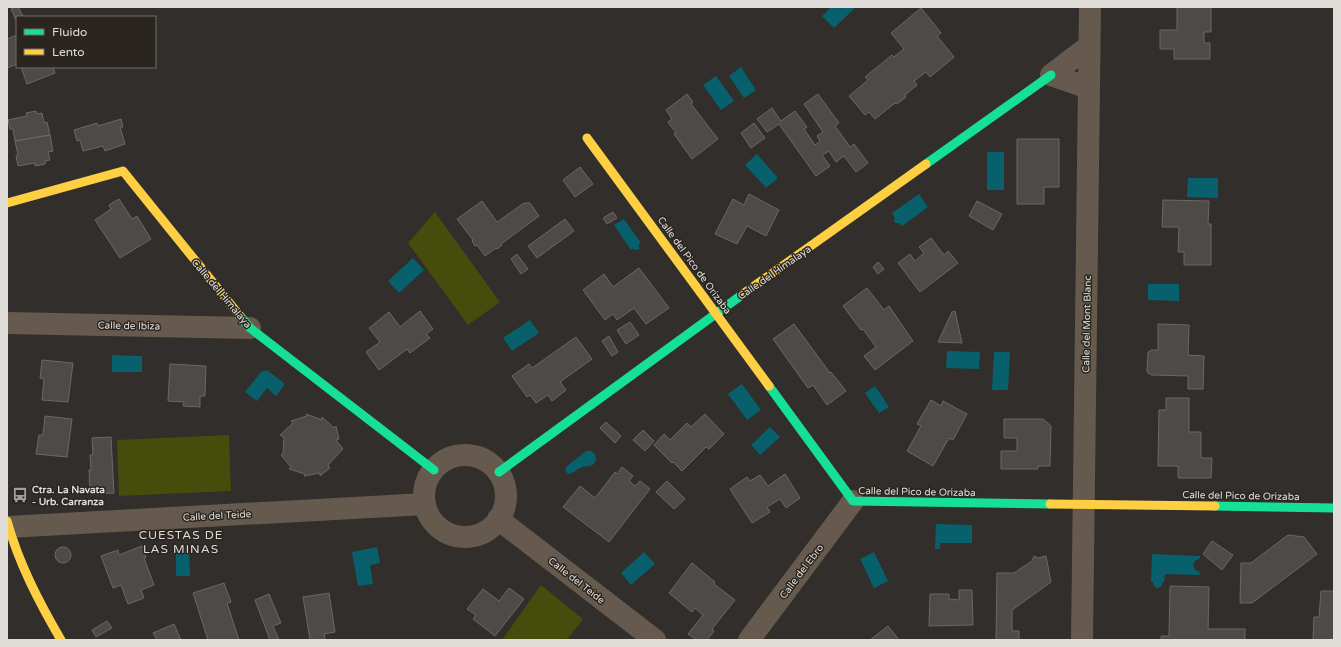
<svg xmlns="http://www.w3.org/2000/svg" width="1341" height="647" font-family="'Varela Round',sans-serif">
<rect width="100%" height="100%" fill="#312e2b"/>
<path fill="#454c0c" d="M435,212L500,302L468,325L408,243Z
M229,435L231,491L119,496L117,440Z
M541,585L583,619L567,640H502Z"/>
<path fill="#08606d" d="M831,7H856L834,28L822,16Z
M741,67L756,90L744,98L729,76Z
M716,76L734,101L721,110L703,85Z
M987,152H1004V190H987Z
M757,154L778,178L766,188L745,165Z
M1188,178H1218V198L1187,197Z
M919,194L928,207L902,226L899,223H895L894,220L895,218L892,213Z
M624,219L641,243L639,244V249L637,250L633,249L631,250L614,225Z
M413,258L424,270L399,293L388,281Z
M1148,284H1179V301L1148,300Z
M530,320L539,333L512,351L503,338Z
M947,351L980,352L979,369L946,368Z
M994,352H1010L1008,390H992Z
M112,355L142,356V372H112Z
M267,370L285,384L276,396L267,388L257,401L245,392L261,372Z
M742,384L761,410L747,420L728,394Z
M875,386L889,407L879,413L865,393Z
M770,427L780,437L760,455L751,445Z
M586,451H591L595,454L596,460C593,468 589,465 582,467C578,469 574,472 570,474L567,473L565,470L567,466Z
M936,524L972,525V543H940V549H935Z
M176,547H189L190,576H176Z
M377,547L380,563L370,565L373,584L358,586L352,552Z
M644,552L655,564L631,585L621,573Z
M874,552L888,581L874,588L860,559Z
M1152,554L1200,556V558L1195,561L1193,565L1195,570L1200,572L1199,575L1165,574L1164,582L1162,583V585L1159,588C1155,588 1153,586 1153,582H1151Z"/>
<path fill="#4d4a48" stroke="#6b6865" d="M16,7H18L23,16L17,17L16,20L11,9Z
M1177,7H1211V32H1204V43H1210V59H1174V49H1160V30H1177Z
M921,8L941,33L937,36L954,57L930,77L926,72L914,81L917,85L905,95L906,97L897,104L895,103L875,119L869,112L865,115L849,96L868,80L865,77L892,55L894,57L904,49L891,33Z
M17,35V64L7,68V39Z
M21,67H53L55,73L27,84Z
M687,94L693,102L691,104L718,139L692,159L674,134L676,133L668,122L672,119L666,110Z
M818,94L839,123L835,126L850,147L854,144L868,163L856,172L844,156L836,162L829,151L822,155L830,166L816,176L779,124L767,132L757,119L772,108L781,121L795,111L807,127L804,129L815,145L820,141L817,136L823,132L804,104Z
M36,111L37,114L42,113L44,123L47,122L50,135L15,141L13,129H10L8,120L27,116L26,113Z
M121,119L123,127H120L125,144L105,151L103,146L83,151L80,140L77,141L74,130L97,123L98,126Z
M754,123L765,138L751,148L741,133Z
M50,135L53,151L48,152L50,160L45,161V164L35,166V163L18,166L16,156L18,155L15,141Z
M1017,139H1059V187H1044V204H1017Z
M580,167L593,184L575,197L563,180Z
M749,194L779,210L766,236L747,226L737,244L715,234L733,199L744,205Z
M119,199L132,219L137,216L151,239L120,258L95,220L111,209L109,205Z
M1163,200L1209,201L1208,224H1211V265H1184V252H1178L1179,227H1162Z
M482,201L497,222L524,203H530L539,216L501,244L502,245L497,249L496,248L485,256L477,245L475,246L472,241L473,240L457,219Z
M977,201L1002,214L993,230L969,216Z
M613,212L617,218L607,224L603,218Z
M565,219L574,231L537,258L528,246Z
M931,238L944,255L948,251L958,263L920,292L898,263L910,254L915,261L924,253L919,247Z
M517,254L528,269L521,274L511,259Z
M878,262L884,269L878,274L873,267Z
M639,268L669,308L646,324L634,308L617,320L613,314L605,320L583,290L604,274L613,287Z
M867,288L884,310L889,306L913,341L875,370L864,356L876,347L863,329L861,330L843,306Z
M420,311L433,329L426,334L430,338L410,353L407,349L379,370L366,352L380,342L369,328L389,312L400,327Z
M955,311L962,343L938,342L952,312Z
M630,322L639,335L626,344L617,330Z
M794,324L830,373L831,372L846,391L827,405L813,385L808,388L773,339Z
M1158,324L1189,325L1188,355L1204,356L1203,389H1188V376L1152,375L1148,373L1147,371L1148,352L1152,350H1158Z
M609,336L618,352L612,356L602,341Z
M576,337L592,359L560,382L566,390L552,401L548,395L536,403L530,395L527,397L512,376L529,364L532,368Z
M42,360L73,363L68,402L42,400L44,379L40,378Z
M170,364L206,366L205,396H200V407L183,406L184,402L168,401Z
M1166,398H1189V432H1201V458H1212L1211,478H1178V466H1158L1159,410H1166Z
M931,400L941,406L943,401L967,414L953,440L949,438L933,466L907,451L921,426L917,424Z
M306,414L322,420V417L334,428L336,426L339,439L336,440L343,449L328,465L330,468L320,476V473L304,476L305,474L289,469L291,467L281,455L283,454L284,437L280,435L293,423L291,421L307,416Z
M705,414L724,434L709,449L706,447L682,471L673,462L672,463L654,445L664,434L670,440L687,423L691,427Z
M45,416L72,419L67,457L36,454L39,435H43Z
M1004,419H1043L1051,426L1050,466H1038V469H1001V451H1017V438H1004Z
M606,422L621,436L615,443L600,428Z
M643,430L654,441L645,451L633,440Z
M111,437L114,493L90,494L89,470H91L90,455H93L92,438Z
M622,467L633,476L629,481L635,486L640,481L650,489L609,542L563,507L580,486L595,498L615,472L617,474Z
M785,474L800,498L786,508L780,499L767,507L770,512L752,523L730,489L747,477L750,481L760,475L768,486Z
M667,481L685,499L674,509L656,492Z
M1288,535L1304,537L1317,554L1252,603H1240L1241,563H1251Z
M1212,541L1233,555L1222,570L1203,554Z
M142,546L146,557L144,558L154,585L141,590L144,598L128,604L121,585L113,588L101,556L118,550L119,555Z
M55 555a8 8 0 1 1 16 0a8 8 0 1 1-16 0Z
M1034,556L1038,558L1046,556L1051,582L1012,610V631H1019V640H996L997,573H1014L1032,561Z
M692,563L715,582L714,584L735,600L712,629L714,631L707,640H697L688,634L703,615L695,608L692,612L669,593Z
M224,583L231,602L227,603L239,640H208L193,593Z
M1170,586L1209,587L1208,629H1245V640H1161V636H1169Z
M509,588L524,599L495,636L473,619L476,615L467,609L483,589L499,601Z
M959,590H972L973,625L929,626L930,594H949V599L959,600Z
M1321,591H1334V640H1313L1314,617H1319Z
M329,593L335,632L324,634L325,640H310L303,597Z
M269,594L281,623L273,626L279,640H270L255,600Z
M107,621L112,628L96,637L92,630Z
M174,624L181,640H157L153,633Z
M888,626L899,640H870Z"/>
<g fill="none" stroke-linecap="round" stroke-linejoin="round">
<path stroke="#665a4e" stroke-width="22" d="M1089,88L1051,75L1089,46
M7,323L250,328
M424 496a41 41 0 1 1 82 0a41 41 0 1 1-82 0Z
M498,519L655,640
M8,527L425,504
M749,640L853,501
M1082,640L1090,7"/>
<path stroke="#16e098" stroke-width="9" d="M926,164L1051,75
M240,316L250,328L434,470
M769,386L853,501L1050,504
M499,472L743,294
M1215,506L1334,508"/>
<path stroke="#ffcf43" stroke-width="9" d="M587,138L769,386
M7,203L123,171L240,316
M743,294L926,164
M1050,504L1215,506
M7,521C19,564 39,602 61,640"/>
</g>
<defs>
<symbol id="bus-bare" viewBox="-9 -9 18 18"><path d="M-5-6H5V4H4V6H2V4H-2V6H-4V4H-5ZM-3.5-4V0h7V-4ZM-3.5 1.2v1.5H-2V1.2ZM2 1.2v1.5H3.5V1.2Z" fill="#a3a09c" stroke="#2a251f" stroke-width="2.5" paint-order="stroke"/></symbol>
</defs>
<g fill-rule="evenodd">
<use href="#bus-bare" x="9" y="484" width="22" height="22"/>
</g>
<g text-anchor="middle" stroke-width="3" stroke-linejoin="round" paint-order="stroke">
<g font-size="10" fill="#e0ddd9" stroke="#2a251f">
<text transform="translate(695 265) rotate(54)" y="4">Calle del Pico de Orizaba</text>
<text transform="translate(774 272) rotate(-35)" y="4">Calle del Himalaya</text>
<text transform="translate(222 293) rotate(50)" y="4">Calle del Himalaya</text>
<text transform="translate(1086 324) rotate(-89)" y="4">Calle del Mont Blanc</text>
<text transform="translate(129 325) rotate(1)" y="4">Calle de Ibiza</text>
<text transform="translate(917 491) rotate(1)" y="4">Calle del Pico de Orizaba</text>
<text transform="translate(1241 495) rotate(1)" y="4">Calle del Pico de Orizaba</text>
<text transform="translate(217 515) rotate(-3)" y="4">Calle del Teide</text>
<text transform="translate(801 571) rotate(-53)" y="4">Calle del Ebro</text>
<text transform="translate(577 580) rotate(38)" y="4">Calle del Teide</text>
</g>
<g font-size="10" font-weight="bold" fill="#e0ddd9" stroke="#2a251f" text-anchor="start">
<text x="32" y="493">Ctra. La Navata<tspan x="32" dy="12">- Urb. Carranza</tspan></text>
</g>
<g font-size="12" letter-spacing="1" fill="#e0ddd9" stroke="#2a251f">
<text x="181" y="539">CUESTAS DE<tspan x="181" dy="14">LAS MINAS</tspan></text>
</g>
</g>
<rect width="1341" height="647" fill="none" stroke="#e0ddd9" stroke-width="16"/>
<rect x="16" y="16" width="140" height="52" fill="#2a251f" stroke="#736f69"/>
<rect x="24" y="29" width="20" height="6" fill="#16e098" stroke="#736f69"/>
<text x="52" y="36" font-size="12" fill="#e0ddd9">Fluido</text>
<rect x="24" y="49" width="20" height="6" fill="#ffcf43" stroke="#736f69"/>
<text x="52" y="56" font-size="12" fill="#e0ddd9">Lento</text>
</svg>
